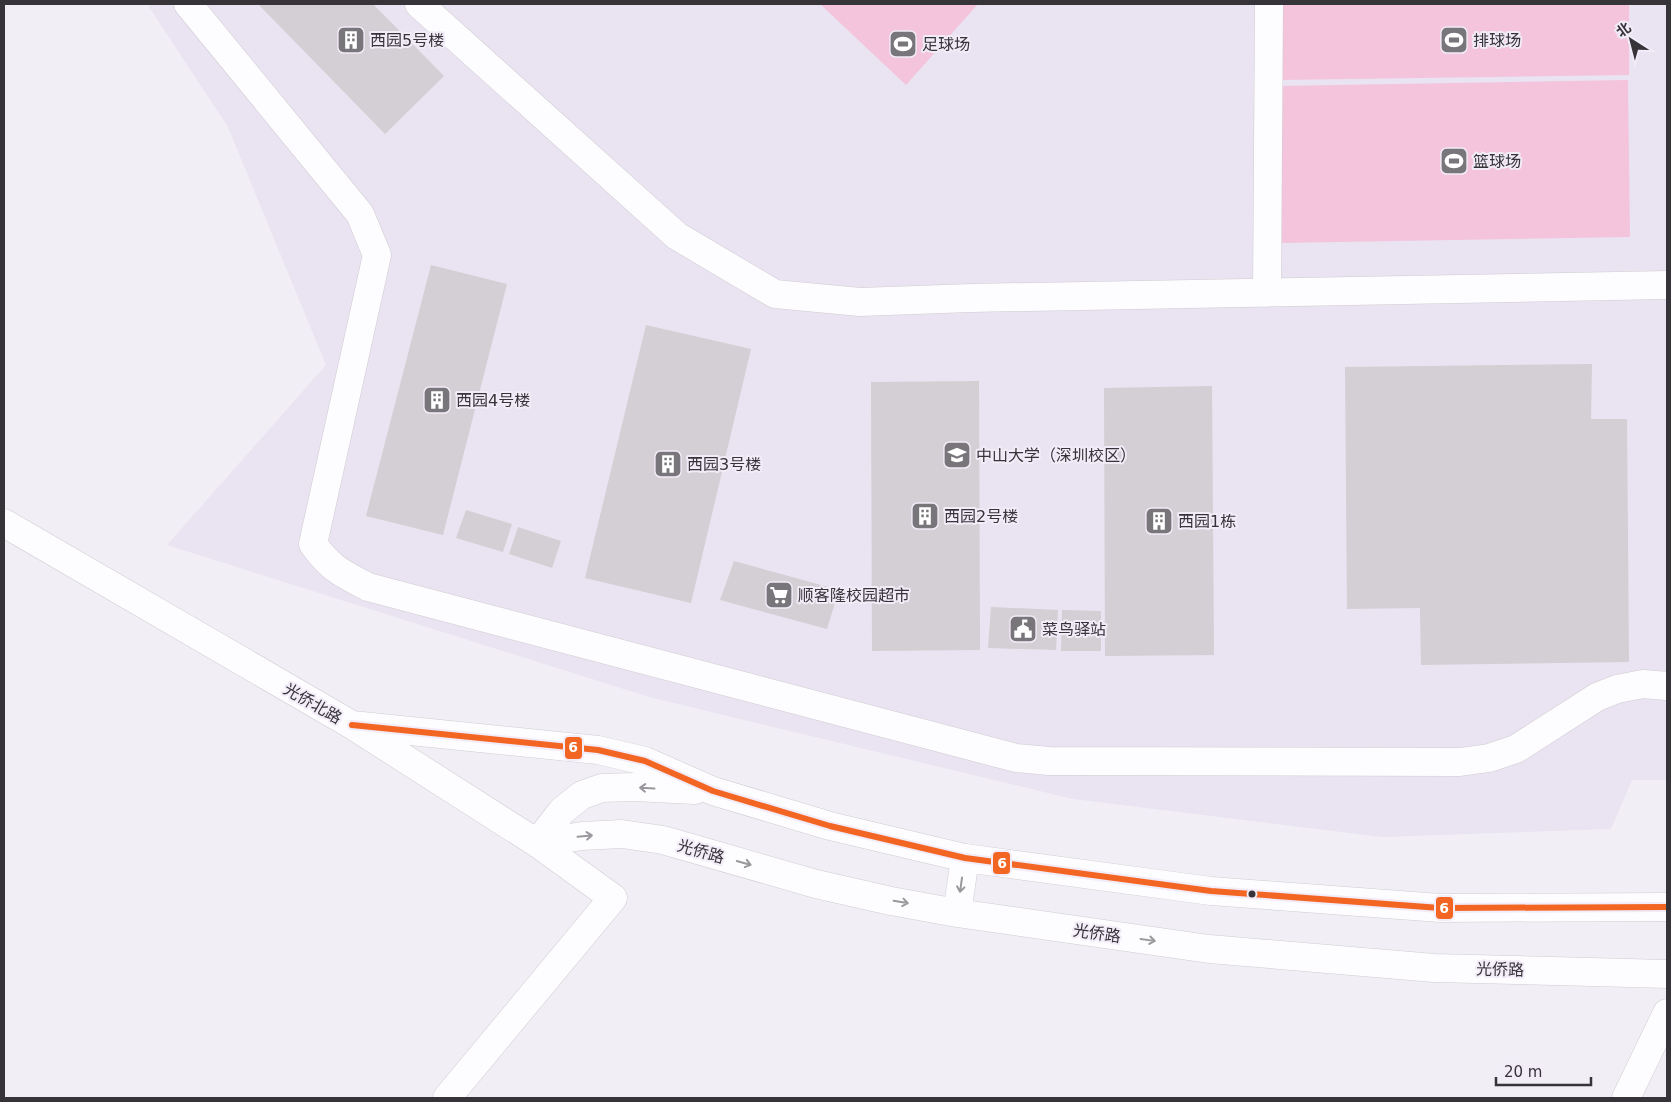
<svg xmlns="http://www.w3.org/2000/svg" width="1671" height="1102" font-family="'DejaVu Sans','Noto Sans SC',sans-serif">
<rect width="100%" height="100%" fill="#f2eef5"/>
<path fill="#eae3f1" d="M147,4H1667V780H1632L1611,829L1382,837L1073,799L649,697L167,545L326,365L228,127Z"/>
<path fill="#f3c4dc" d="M820,4H978L906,85Z
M1279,4H1629V75L1279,80Z
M1628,80L1630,237L1280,243L1278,86Z"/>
<path fill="#d3cfd4" d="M258,4H373L444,76L385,134Z
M431,265L507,284L443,535L366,516Z
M646,325L751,349L691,603L585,578Z
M1592,364L1591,419H1627L1629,662L1421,665L1420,608L1347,609L1345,367Z
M979,381L980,650L872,651L871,382Z
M1212,386L1214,655L1105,656L1104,388Z
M466,510L512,524L503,552L456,538Z
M518,527L561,541L552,568L509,554Z
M734,561L839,590L827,629L720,600Z
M991,607L1058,610L1056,650L988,648Z
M1062,610L1101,611V651H1061Z"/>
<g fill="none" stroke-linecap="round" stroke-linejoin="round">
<defs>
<path id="minor" d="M188,4L360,214L377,255L313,544C331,569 341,573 368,587L1016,758L1049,761L1460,762L1489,758L1516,749L1597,697L1617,689L1643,684L1667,686
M419,4L677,236L775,294L860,302L971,298L1667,285
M1267,293L1269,4
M4,523L352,725L537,843L613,898L447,1098
M352,725L598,750L645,761L713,791L830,826L965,858L1211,891L1440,908L1667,907
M537,843L582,836L622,834L663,840L816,884L891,901L957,913L1209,949L1434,968L1667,974
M537,843L562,811L582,795L602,788L634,787L695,790
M957,913L965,858
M1626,1098L1667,1013"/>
</defs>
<use href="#minor" stroke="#cfccd2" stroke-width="29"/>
<use href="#minor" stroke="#fdfcfe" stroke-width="28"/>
<defs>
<path id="bus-1" d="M352,725L598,750L645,761L713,791L830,826L965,858L1211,891L1440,908L1667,907"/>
</defs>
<use href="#bus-1" stroke="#f2ebf8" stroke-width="10"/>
<use href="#bus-1" stroke="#f26522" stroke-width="6"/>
</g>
<defs><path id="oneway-shaft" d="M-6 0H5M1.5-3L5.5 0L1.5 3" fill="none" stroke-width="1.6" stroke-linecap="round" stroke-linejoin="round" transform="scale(1.25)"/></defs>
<g stroke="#9a989c">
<use href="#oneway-shaft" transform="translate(647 788) rotate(-177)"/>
<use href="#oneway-shaft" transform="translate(585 836) rotate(-5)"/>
<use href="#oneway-shaft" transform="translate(744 863) rotate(16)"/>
<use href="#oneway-shaft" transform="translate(961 885) rotate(98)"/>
<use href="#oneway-shaft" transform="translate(901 902) rotate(10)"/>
<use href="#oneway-shaft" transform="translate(1148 940) rotate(8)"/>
</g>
<defs>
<symbol id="building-square" viewBox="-11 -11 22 22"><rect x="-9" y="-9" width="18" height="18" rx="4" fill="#78757b" stroke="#f2ebf8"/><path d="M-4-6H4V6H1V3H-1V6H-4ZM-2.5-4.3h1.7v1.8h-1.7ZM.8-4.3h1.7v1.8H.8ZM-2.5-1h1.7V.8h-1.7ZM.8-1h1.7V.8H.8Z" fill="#fff"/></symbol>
<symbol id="stadium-square" viewBox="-11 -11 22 22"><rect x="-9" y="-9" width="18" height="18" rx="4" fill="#78757b" stroke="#f2ebf8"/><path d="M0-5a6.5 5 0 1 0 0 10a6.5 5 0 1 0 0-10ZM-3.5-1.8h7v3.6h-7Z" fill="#fff"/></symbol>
<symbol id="university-square" viewBox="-11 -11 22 22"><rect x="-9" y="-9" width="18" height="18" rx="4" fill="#78757b" stroke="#f2ebf8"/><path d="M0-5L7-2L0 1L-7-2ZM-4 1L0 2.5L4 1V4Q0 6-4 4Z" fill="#fff"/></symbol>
<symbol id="supermarket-square" viewBox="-11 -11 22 22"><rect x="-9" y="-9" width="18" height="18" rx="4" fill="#78757b" stroke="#f2ebf8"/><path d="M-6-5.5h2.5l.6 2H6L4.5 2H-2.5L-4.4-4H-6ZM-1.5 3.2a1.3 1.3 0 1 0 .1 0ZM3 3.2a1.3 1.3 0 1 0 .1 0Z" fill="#fff"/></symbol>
<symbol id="civic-square" viewBox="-11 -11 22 22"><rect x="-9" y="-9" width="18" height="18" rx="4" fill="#78757b" stroke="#f2ebf8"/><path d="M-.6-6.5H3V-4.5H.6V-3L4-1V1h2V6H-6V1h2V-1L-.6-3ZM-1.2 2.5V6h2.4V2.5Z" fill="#fff"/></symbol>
</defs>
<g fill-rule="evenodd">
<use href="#building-square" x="335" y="24" width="32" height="32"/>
<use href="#stadium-square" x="1438" y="24" width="32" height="32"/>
<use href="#stadium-square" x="887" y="28" width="32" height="32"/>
<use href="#stadium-square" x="1438" y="145" width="32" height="32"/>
<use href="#building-square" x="421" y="384" width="32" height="32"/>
<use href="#university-square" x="941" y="439" width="32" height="32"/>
<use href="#building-square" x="652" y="448" width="32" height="32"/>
<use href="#building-square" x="909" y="500" width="32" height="32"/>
<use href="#building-square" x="1143" y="505" width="32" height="32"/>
<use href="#supermarket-square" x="763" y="579" width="32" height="32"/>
<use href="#civic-square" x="1007" y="613" width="32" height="32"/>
</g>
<circle fill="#363439" stroke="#f2ebf8" stroke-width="2" cx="1252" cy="894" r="4.5"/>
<g text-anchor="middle" stroke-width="4" stroke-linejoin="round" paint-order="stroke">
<g font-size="16" fill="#363439" stroke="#f2ebf8" text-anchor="start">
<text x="370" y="46">西园5号楼</text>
<text x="1473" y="46">排球场</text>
<text x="922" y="50">足球场</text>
<text x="1473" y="167">篮球场</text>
<text x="456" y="406">西园4号楼</text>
<text x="976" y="461">中山大学（深圳校区）</text>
<text x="687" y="470">西园3号楼</text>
<text x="944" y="522">西园2号楼</text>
<text x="1178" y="527">西园1栋</text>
<text x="798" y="601">顺客隆校园超市</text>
<text x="1042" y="635">菜鸟驿站</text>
</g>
<g font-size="16" fill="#363439" stroke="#f2ebf8">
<text transform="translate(313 703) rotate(30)" y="6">光侨北路</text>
<text transform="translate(701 851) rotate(16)" y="6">光侨路</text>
<text transform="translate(1097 933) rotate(8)" y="6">光侨路</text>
<text transform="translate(1500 969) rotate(1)" y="6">光侨路</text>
</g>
</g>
<g stroke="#f2ebf8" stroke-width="2">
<rect x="564" y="736" width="19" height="24" rx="5" fill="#f26522"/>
<rect x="992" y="851" width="19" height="24" rx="5" fill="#f26522"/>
<rect x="1435" y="896" width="19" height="24" rx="5" fill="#f26522"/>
</g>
<g font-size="14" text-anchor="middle" font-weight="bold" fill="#fff">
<text x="573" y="752">6</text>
<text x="1002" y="868">6</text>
<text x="1444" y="913">6</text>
</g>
<rect width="1671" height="1102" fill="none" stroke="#363439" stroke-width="10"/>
<g transform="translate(1631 40) rotate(324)" stroke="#f2ebf8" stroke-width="4" paint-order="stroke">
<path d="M0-4L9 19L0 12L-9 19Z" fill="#363439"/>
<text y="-8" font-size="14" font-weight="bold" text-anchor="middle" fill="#363439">北</text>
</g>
<path d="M1496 1077v8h95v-8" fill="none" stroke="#363439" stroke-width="2.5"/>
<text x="1504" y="1077" font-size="15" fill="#363439" stroke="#f2ebf8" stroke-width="4" paint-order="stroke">20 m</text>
</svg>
